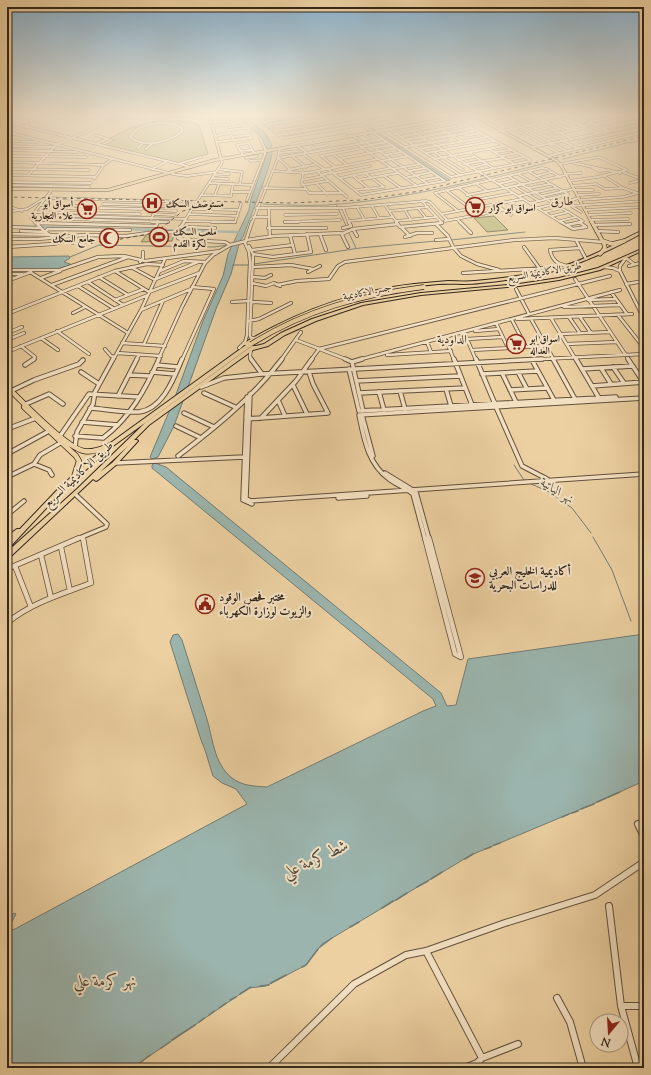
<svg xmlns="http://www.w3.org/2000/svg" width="651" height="1075" font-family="'Sorts Mill Goudy',Amiri,serif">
<rect width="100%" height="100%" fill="#ecd0a1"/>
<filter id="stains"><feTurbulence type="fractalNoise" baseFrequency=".005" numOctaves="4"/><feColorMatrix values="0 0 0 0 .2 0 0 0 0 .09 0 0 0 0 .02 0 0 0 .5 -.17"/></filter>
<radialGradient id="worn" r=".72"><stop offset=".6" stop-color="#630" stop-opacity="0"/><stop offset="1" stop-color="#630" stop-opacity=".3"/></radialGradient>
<path fill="#beb980" stroke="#78704e" d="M157,121C171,121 188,119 199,125L208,154L178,163L105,145L115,140L110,138L131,128Z
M494,216L508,230L487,232L474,218Z
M175,233L172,241L141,242L147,234Z"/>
<path fill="#9bb5ae" stroke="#717c74" d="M237,116H242L246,119L271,116L248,120L265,133L272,145L270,149L266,147L259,135Z
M377,133H379L450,180L448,181Z
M268,151H272C274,159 247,225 243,237L240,241L231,274L216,309L174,426L158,457L152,459L150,457L174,400L203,321L223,276L228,254L249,210L251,199Z
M69,256L70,258L64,262L73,265L62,269H7V257Z
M155,463L166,467L441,693L447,706L456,705L468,659L644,634V781L593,804L471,855L322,944L306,965L266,986L249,988L132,1068H7V919L14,913L16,914L9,927L10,930L15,929L247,804L236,789L222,783L213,776L205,750L201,740L170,642L173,635L178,634L182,640C190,665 198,691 206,716C213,737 213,763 232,778C242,786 254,786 267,787L423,711L436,706L433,699L152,468V465Z"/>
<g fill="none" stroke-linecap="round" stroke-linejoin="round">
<path stroke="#717c74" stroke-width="1" d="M563,159L627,143L644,141
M263,204C284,205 306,206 327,205C404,200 479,180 554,161
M336,204L348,230
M349,233L356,248
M451,240L525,232
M70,257L99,245L214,247L227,245
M254,264L360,248L436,241
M233,265H249
M514,465L524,480
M529,483L549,492L572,508L591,533
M593,537L612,570L631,621"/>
<path stroke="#717c74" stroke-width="1.5" d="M597,802L620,792
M581,809L594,804
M572,813L578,811
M562,817L569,814
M494,845L500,843
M485,849L491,847
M465,859L473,854
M431,879L442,872
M417,887L428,881
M396,900L407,893
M382,908L393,901
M350,927L359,922
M320,947L332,938
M302,967L306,965L318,949
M271,983L286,975
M260,986L269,985
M240,994L251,987
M230,1000L236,997
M219,1008L226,1003
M209,1015L214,1011
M199,1022L204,1018
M172,1040L195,1025
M161,1048L170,1042
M141,1062L150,1055
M132,1068L139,1063"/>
<path stroke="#9bb5ae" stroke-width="2.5" d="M7,226L115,229
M127,229L156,230
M159,230L238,232"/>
<defs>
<path id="minor-far4" d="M126,116L132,118L193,116
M256,116L276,132
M332,116L339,120
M356,116L451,177L530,161
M391,116L398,120
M414,116L421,120
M489,116L559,153
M500,116L567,151
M511,116L543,132L560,129L532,116
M521,116L536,124
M608,116L626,124
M614,116H625
M576,117L608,131
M395,118L408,116
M259,119L276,116
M361,119L381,116
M455,119L530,160
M566,119L598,133
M582,119L599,116
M558,120L574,128
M7,122L191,167
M263,122L299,116
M366,122L384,119
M588,122L611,118
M161,123L174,124L182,128V132C168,142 145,149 130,137C136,126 150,124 161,123Z
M382,123L398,120
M431,123L463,142
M540,123L572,139
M633,123L627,120L643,117
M223,125L221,119L229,118L234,126
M225,125L234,140
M267,125L321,116
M446,125L461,122
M558,125L568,129L592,124
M594,125L617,120
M25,126L38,116
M213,126L233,124
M233,127L242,125
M406,127L562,223
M376,128L447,116
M603,128L644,120
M228,130L246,128
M390,130L460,175
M275,131L353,119L445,181
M501,131L578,116
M7,132L169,173
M424,132L457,126
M546,132L577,148
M559,133L586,128
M363,134L373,140
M395,134L428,128
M95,135L108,139L98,143
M279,135L356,122
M215,136L229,133
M353,136L363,142
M465,136L481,133
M232,137L249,135
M400,137L416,134
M260,138L266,151
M284,138L361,125
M436,138L468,133
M7,140L13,134L15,124
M405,140L471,128
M7,141L37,142
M217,142L252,138L247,132L250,131
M248,142L254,153
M366,142L428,184
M409,142L425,140
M579,142L644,128
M291,144L345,135
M357,144L417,186
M357,144L383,139
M7,146L54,147
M298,146L307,153
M361,147L387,142
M405,147L447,140
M533,147L644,124
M138,148L143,143
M313,148L328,145
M375,148L392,145
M146,149L153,143
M419,149L487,137
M489,149L514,164
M7,150L77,152
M240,151L252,150
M434,152L463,170
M495,152L510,150
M279,153L298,151
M426,153L494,141
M469,153L493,168
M303,154L324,169
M333,154L347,165
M243,155L237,145L249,143
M320,155L335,167
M385,155L402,152
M7,156L86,157
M292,156L306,167
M321,156L363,148
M502,156L517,153
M548,156L644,132
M246,158L257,156
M278,158L357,144
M278,158L291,170
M339,159L396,148
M434,159L504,146
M458,160L474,157
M509,160L524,157
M250,161L263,160
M381,161L408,156
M483,161L504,158
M7,162L104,165
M574,163L620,173
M178,164L201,157
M464,164L481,161
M560,164L599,157L627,170L597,177L569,181
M471,168L487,164
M593,168L599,171L609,170
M7,169L89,170
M152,169L168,161
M218,169L242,172L240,184
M328,169L361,195L445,181
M393,169L420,164
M288,170L317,164
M272,171L307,173L378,159
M317,171L347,197
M409,171L426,168
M528,171L568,194L531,203
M303,172L302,183L309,193H343
M623,172L644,180
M335,173L370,166
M365,173L384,187
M172,174L187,176L216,172
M518,174L532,182
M565,174L581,173
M7,175L96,177
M28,175L56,145L121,116
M214,175L229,174
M321,175L333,172
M352,175L369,189
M384,176L401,188
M508,176L583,221L577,223
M536,176L552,172
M604,176L623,188L637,193
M212,178L228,179
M340,178L391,168
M405,178L432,172
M94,179L104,165L112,159
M302,180L323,176
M358,180L398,173
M422,180L439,177
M7,182L91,183
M209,183L253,185
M316,183L327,194
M475,183L487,191
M630,183L642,180
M498,184L515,180
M7,185L89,187
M302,185L328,181
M514,186L539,201
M572,186L596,184L605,189L623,188
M458,187L483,206
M264,188L305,189
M505,188L566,175
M529,188L550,184
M640,188L644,187
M355,190L384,187
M446,190L471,209
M574,190H593
M232,192H250
M435,193L542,168L547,169L560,177
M435,193L458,211
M201,195L231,196L233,184
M215,195L219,184
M467,195L504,188
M577,195L599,194
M518,196L556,188
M542,196L574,189
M247,200L265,154L264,151
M475,200L513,193
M580,200L623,197L642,192
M422,201L442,223
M508,202L524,212
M103,204L145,205
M495,204L511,215
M41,205L88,206
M385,205L397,223
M7,206L22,211
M158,206L194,207
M372,206L379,218
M571,206L644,201
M571,206L581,212
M357,207L364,219
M59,208L86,209
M100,208L142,209
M256,208H343L426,201L430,202L447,220
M343,208L349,223
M418,208L426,218
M538,208L579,198
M193,209L240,210
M269,209V223
M155,210L176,211
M405,210L411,220
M585,210L644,207
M390,211L428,207
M7,212L27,209L45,198L197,202
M35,212L140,214
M545,212L562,208
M34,213L51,191
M153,214L174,215
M189,214L238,216
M442,214L522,199
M33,215L186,219
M285,215L337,214
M588,215L631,213
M552,216L569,212
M253,217H268
M31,218L168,222
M31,218L36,223
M151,219L159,204
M457,219L461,223
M590,220L628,219
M185,221L235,222L241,204
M348,221L393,217
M396,221L437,217
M445,221L504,210
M560,221L576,217
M285,222L340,220
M157,223L158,221
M183,223L222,163L221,159
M252,223L278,158L280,148"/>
<path id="minor-far3" d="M152,222H168
M212,222H235
M269,222L270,237
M285,222H298
M396,222L400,227L442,223L441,222
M460,222L471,233
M561,222L573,229L586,227L579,222
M36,223L156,226L158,222
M436,224L448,236L453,247L461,256L477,264L499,270
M567,225L581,222
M593,225L630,224
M7,227L40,228
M180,227L215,228
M268,228H326
M343,228L351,226L349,222
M402,228L410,236
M353,229L357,236
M21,231L44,232
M596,231L618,232
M45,232L48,229L130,230
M7,234L64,235
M320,234L326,250
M342,234L353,229L398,224
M290,235L295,254
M405,237L417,233H432
M7,239H38L84,235L126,236L148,233L178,232
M246,240L274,236L341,233L348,247
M436,240L449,239
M576,240L586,259
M230,245L246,241
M249,246L253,254L250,336L251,338H255
M7,247L53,244L62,242L45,232L35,222
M524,247L540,269
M251,250L293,245
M253,254L273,257L311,252L307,234
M626,258L634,264
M625,259L620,266V271L644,319
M140,262L143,258V252
M567,266C557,264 552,260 550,250L580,248
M629,266L644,262
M131,267L155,280
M253,267L291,265L313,269
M604,267L613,268L620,271
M7,270H60L98,257L124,256L145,261L220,251
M115,271L149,292L199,273
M160,271L184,261L206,262
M30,272L128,333
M308,272L320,266
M463,273L547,268L554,270
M7,274H22
M99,277L128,295
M253,277L265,278L271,275
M41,278L60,271
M156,279L198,262
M575,279L629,360
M7,281L31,272
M88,282L123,305
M252,283L266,286L274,283L280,286
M626,284L644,281
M52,285L128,257
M277,285L297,281L329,279L338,266L345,262L514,240L554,238L603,242
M78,286L113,308
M516,289L529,314
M611,292L627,314
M115,300L144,289
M588,300L616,299
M232,302L249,301
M252,302L271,303
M564,307L620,305
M141,310L191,289
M73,313L85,307
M7,314L115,271L147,264L163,265
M618,315L644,348
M569,317L580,333
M580,317L591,333
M551,318L576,360
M517,319L632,314
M531,319L554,360
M512,320L526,347
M248,321L259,319L291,303
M496,323L508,348
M57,331L89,354
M475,331L499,329
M464,332L476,360
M7,333L22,327
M561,334L610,332
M445,337L454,360
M41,338L58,350
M467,339L502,337
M7,340L24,333
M296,340L348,360
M427,342L431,352
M122,343L165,346
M144,344L163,301
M567,344L617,342
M21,346L35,357L33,360
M239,348L245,342L247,335L250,262L249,252L245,243L252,222
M105,349L111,356L115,357
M251,349L250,356L251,360
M472,350L546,346
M7,352L148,295
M117,353L161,356
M387,355L451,351
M113,360L141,310L165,259
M136,360L139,355
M158,360L182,307L205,263L213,255L230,245L225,242L184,240L178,238V231L184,222
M182,360L214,289L192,287
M281,360L301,332
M311,360L319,349L610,276
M358,360L620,290
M523,360L644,354"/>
<path id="minor-far2" d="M251,359L262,374
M345,359L352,362L363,411
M454,359L472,405
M476,359L495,404
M553,359L575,399
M576,359L599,398
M628,359L644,383
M532,360L554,400
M352,362L362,359
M25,365L34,359
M157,365L178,367
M613,367L624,383
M601,368L611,384
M349,369L359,411L616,397
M582,369L633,366
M81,372L99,384
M152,372L175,374
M518,372L527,389
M502,373L516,402
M482,374L538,371
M129,375L150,376
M356,381L460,376
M293,385L307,414
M592,386L644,382
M201,387L224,378L262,374L542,359
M446,389L451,406
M510,390L547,388
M11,391L34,380L79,364L83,360
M400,391L405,409
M379,392L384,410
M204,393L235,407
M359,393L465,388
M118,396L137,359
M247,397L246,419L328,413L313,384L309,372
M278,400L285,416
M26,404L49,394L63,404
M496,407L522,466L547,479
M90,408C104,409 126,413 139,412C163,409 174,378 182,359
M184,413L214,427
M362,415L373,456
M261,418L296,381L312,359
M249,419L250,394
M249,421L246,498L250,501L644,474
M82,422L118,425
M176,426L201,438
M7,429L36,418
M60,436L89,394L139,397
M75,436L103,438C130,418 145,390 159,359
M75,447L77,432L93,404L95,392L113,359
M7,454L49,431
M178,456C216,427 253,397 282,359
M116,463L244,457
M385,473L416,492L429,539
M52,475L49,470L34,464L40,455L62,442
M7,477L34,464
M75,494L107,524L106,527L77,539
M243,498L246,421
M338,498L367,496
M243,500L252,504
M7,515L24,501
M83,538V539
M425,539L413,494C406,488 397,485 389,479C368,464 364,439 359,415L644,398"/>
<path id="minor-far1" d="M425,538L455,654L461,657
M429,538L461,657
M61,547L70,591
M41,555L51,598
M15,566L31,607
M7,569L79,538
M7,603L9,607L7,608
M7,623C31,603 62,594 91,583L83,538"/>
<path id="minor" d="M638,824L644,837
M609,906L621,1006L638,1068
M426,951L482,1058
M557,998L570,1022L583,1068
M621,1006H644
M269,1068L354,984L406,955L426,951L505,923L595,895L644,862
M464,1068L477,1063L482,1058L518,1044"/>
<path id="major-far2" d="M210,116L221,159
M475,116L557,161L562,167L592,223
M7,118L20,116
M7,189L108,190L215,160L465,116"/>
<path id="major-far1" d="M592,222L604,244L605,248L600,254
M603,241L612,244L624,241"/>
<path id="major" d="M7,387C23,402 65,447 84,451C93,453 103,448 111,445
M24,407L76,456L79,461L74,477"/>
<path id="highway" d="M644,230V232C611,250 580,265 543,274C522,278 501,281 480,283C466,285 452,283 438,284C369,290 310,307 251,343L253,344V345L113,446L64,489L9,548H7V542L8,541H7V536L17,529H20L60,487L109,444L246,345H244V343C298,311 352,291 414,284C425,283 437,282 448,281C457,281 466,282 475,281C497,279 519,276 541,272C566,267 589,257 612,246C622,241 633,234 644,230Z
M644,248V250L600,270L559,280L519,286L421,295L363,305L316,321L285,335L268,346L253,350L149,425L134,440H137L138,441L116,465L98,480L96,481L93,479L9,558H7V552L77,489L145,423L252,346H256L264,344L281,333L312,319L361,303L421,293L519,284L559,278L598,268ZM128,446L112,463L100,472Z"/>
</defs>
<use href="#minor-far4" stroke="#61513d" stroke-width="3"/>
<use href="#minor-far3" stroke="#61513d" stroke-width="4"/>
<use href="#minor-far2" stroke="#61513d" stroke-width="5.5"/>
<use href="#minor-far1" stroke="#61513d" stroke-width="6"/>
<use href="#minor" stroke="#61513d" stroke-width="8"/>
<use href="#major-far2" stroke="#33271c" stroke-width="3.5"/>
<use href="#major-far1" stroke="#33271c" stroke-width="5"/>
<use href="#major" stroke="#33271c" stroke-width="6"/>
<use href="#highway" stroke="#33271c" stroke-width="2"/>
<use href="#minor-far4" stroke="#f3e0c2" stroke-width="2"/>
<use href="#minor-far3" stroke="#f3e0c2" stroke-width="2.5"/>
<use href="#minor-far2" stroke="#f3e0c2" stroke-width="3.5"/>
<use href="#minor-far1" stroke="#f3e0c2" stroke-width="4.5"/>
<use href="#minor" stroke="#f3e0c2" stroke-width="6"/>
<use href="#major-far2" stroke="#ecd0a1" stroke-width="2.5"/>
<use href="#major-far1" stroke="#ecd0a1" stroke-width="3.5"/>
<use href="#major" stroke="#ecd0a1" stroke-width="4.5"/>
<use href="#highway" fill="#ecd0a1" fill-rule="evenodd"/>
<path stroke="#33271c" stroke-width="1" stroke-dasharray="3.5 3.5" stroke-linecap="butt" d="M7,197L290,203L362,200L420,191L644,136
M71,244L110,241L148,234L160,229L183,211L206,205"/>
<defs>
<path id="highway-bridge" d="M251,344C306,310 360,295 424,287"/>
</defs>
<use href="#highway-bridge" stroke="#33271c" stroke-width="5.5" stroke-linecap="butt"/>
<use href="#highway-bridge" stroke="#ecd0a1" stroke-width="4"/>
</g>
<linearGradient id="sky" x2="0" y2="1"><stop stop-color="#89b4d1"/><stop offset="0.43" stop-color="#f6ead5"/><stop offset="1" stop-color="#f6ead5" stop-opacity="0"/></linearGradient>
<rect width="651" height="267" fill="url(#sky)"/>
<defs>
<symbol id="hospital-ring" viewBox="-11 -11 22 22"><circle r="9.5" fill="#f3e0c2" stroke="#8f2418" stroke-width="1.5"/><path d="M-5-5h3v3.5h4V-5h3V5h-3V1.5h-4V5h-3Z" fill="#8f2418"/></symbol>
<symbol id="supermarket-ring" viewBox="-11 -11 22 22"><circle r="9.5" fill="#f3e0c2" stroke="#8f2418" stroke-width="1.5"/><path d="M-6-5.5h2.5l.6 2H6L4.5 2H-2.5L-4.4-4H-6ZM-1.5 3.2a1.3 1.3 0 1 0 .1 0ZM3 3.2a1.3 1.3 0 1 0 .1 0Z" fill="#8f2418"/></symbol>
<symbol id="stadium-ring" viewBox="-11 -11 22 22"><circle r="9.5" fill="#f3e0c2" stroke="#8f2418" stroke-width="1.5"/><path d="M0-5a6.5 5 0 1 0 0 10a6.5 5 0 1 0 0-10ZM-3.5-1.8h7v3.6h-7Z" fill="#8f2418"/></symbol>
<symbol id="mosque-ring" viewBox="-11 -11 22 22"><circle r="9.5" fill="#f3e0c2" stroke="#8f2418" stroke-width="1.5"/><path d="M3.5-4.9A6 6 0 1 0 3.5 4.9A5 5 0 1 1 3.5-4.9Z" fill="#8f2418"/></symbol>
<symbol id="university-ring" viewBox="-11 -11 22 22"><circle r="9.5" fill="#f3e0c2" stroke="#8f2418" stroke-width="1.5"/><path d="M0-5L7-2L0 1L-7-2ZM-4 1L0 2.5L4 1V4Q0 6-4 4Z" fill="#8f2418"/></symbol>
<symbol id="civic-ring" viewBox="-11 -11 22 22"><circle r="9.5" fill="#f3e0c2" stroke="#8f2418" stroke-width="1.5"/><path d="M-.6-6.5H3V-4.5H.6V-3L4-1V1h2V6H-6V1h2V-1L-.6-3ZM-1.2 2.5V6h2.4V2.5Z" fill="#8f2418"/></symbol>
</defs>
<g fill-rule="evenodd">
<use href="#hospital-ring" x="141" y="192" width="22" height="22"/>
<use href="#supermarket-ring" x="464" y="196" width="22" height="22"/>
<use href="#supermarket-ring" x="76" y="198" width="22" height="22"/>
<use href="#stadium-ring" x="148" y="226" width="22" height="22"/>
<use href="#mosque-ring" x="98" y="227" width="22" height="22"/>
<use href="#supermarket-ring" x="505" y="333" width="22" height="22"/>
<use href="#university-ring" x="464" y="567" width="22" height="22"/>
<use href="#civic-ring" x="194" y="593" width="22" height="22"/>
</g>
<g text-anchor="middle" stroke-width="4" stroke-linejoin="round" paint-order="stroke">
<g font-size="10" font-weight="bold" fill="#33271c" stroke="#f3e0c2" text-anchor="start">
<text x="73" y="207" text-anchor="end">أسواق أبو<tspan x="73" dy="12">علاء التجارية</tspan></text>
<text x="166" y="207">مستوصف السكك</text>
<text x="489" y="211">اسواق ابو كرار</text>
<text x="173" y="235">ملعب السكك<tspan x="173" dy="12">لكرة القدم</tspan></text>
<text x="95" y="242" text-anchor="end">جامع السكك</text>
<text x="530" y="342">اسواق ابو<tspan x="530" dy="12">العداله</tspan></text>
</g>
<g font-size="10" fill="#33271c" stroke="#f3e0c2">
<text transform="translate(544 271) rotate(-10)" y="4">طريق الاكاديمية السريع</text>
<text transform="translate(367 291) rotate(-12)" y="4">جسر الاكاديمية</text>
</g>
<g font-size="12" fill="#33271c" stroke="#f3e0c2">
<text x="562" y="205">طارق</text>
<text x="452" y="343">الداودية</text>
</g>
<g font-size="12" fill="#33271c" stroke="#f3e0c2">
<text transform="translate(78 474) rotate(-43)" y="4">طريق الاكاديمية السريع</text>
</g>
<g font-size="12" font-weight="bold" fill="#33271c" stroke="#f3e0c2" text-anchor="start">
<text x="489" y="575">أكاديمية الخليج العربي<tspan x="489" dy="14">للدراسات البحرية</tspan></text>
<text x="219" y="601">مختبر فحص الوقود<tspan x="219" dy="14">والزيوت لوزارة الكهرباء</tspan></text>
</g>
<g font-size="13" font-style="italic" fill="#4d4a40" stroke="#f3e0c2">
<text transform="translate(558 490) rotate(32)" y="5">نهر الياتية</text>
</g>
<g font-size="16" font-style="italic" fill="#4d4a40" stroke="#f3e0c2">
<text transform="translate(315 858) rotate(-25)" y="6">شط كرمة علي</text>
<text x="105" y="986">نهر كرمة علي</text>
</g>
</g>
<rect width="651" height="1075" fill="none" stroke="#ecd0a1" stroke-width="24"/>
<rect x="8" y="8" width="635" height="1059" fill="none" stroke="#33271c" stroke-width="2"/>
<rect x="12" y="12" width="627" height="1051" fill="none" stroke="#33271c"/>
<g transform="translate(609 1033) rotate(198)"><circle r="19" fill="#f3e0c2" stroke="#a69680"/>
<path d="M0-3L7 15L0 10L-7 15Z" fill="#8f2418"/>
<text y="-6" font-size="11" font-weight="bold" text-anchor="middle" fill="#33271c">N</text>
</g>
<rect width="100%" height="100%" filter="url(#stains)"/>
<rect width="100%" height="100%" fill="url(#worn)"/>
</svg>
